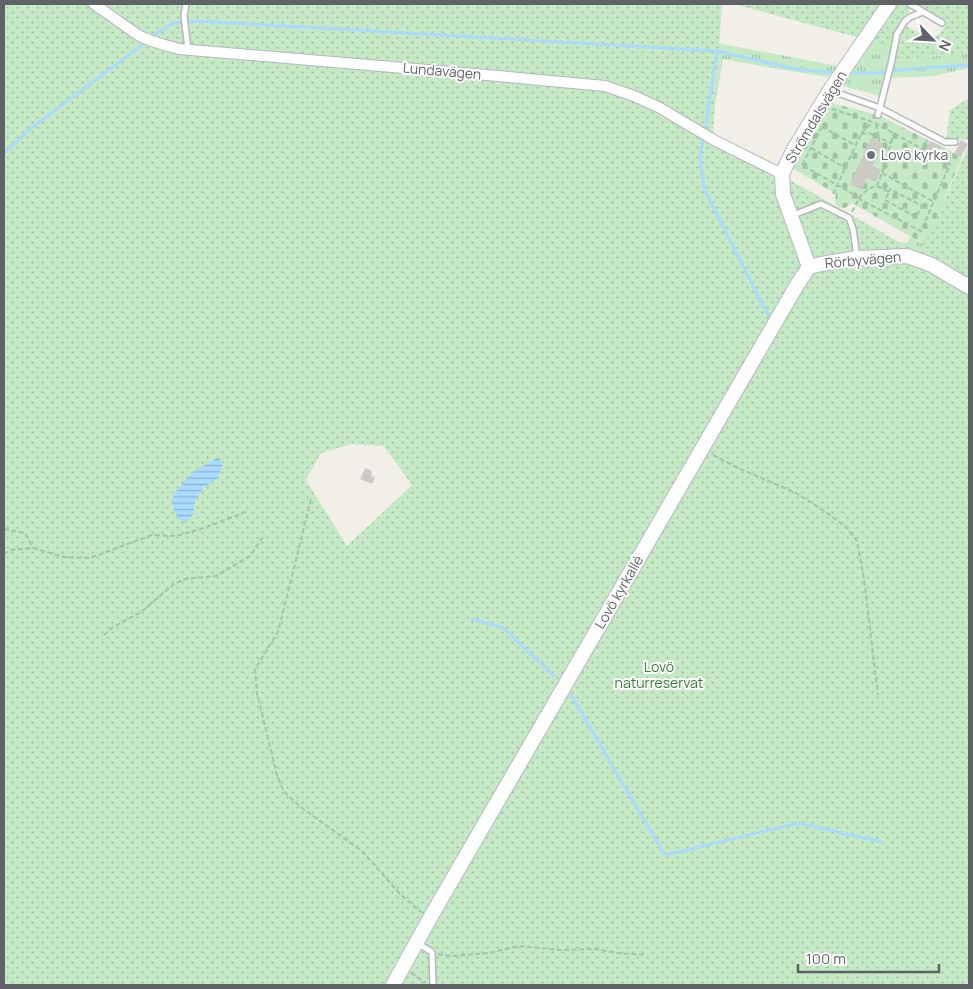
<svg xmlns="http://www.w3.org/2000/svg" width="973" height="989" font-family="Manrope,sans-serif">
<defs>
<pattern id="grass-tufts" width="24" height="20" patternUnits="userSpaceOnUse" patternTransform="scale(1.25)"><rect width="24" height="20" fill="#c5e8c5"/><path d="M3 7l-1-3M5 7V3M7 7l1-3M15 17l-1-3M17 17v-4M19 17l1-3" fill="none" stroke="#a3c0a4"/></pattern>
<pattern id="cemetery-stones" width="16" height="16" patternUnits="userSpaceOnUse" patternTransform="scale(1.25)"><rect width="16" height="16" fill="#c5e8c5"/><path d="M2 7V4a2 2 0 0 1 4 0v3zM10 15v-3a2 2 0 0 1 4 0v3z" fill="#a3c0a4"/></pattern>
<pattern id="park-dots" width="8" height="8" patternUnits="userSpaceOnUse" patternTransform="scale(1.25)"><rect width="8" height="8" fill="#c5e8c5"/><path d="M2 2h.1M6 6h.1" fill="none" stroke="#a3c0a4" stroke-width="1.8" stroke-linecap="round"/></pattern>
<pattern id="water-rules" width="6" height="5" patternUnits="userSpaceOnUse" patternTransform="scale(1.25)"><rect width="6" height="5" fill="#aadaff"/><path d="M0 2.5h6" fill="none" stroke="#8eb4d2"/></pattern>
</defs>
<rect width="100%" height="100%" fill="#f1efe8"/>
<path fill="url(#grass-tufts)" d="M904,4L910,8L909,12L900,21L894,37L880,96L839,85L860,54Z
M187,13L722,44L838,66L828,77L778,69L723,59L711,129Z
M969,52V68L934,76L890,78L895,61Z
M910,237L925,245L926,256L884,240L907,243Z"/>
<path fill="url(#cemetery-stones)" d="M828,102L878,115L962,157L925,245L852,203C843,213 832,207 836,194L790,167Z"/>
<path fill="url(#park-dots)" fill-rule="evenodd" d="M4,4H722L713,133L788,179L920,254L969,145V985H4ZM352,444L384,446L412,485L347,546L306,480L321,453Z
M734,4H907L890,46Z
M917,4H969V52L895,61L903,28L904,25L919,33L932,38C941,34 944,30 947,21Z
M969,98V140L946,139L950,110Z"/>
<path fill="url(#water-rules)" d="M218,457L223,463L218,478L203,488L195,501L193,514L187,522L180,520L174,511L172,501L174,494L193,472Z"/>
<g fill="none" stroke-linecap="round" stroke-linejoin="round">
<path stroke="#aadaff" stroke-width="3" d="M150,38L160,31L174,23L197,21L717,51L795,69L837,73
M717,51L706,125L700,156L704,189L764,308L772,319
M848,73H878L895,70L969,65
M4,153L30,129L146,42
M472,619L502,627L554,676
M571,695L664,854H670L798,823L882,842"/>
</g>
<path fill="#cccac5" d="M871,138L883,143L873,166L881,170L876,182L867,178L862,190L850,184Z
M961,140L968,144L961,157L954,154Z
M930,141L939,145L934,154L926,149Z
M365,468L372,471L371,476L375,477L372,484L360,479Z"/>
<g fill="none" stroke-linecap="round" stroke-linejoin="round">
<defs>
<path id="lane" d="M186,4L184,16L188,49
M910,4L942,23
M832,91L880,108L945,142H955
M878,115L891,64L897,34L905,21L910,17L923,12
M791,216L821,204L849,218L853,229L857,257
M417,943L432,952L433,985"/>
<path id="street" d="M94,4L138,35C151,42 165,45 179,49L498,76L605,86L634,96L660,108L714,140L782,174"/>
<path id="secondary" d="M809,267L783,194L782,174L793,151L830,90L889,4
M809,267L821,264L857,258L907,256L932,265L969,287
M393,985L430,918L797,285L809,267"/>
</defs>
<use href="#lane" stroke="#b5b8bc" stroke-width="8"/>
<use href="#street" stroke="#b5b8bc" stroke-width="12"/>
<use href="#secondary" stroke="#b6babf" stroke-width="16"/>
<path stroke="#9cc7a9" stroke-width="2" stroke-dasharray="5 2.5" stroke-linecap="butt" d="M832,109L873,122L950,164L921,231L859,199
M876,124L879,138V141
M822,127L802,165L860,198
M822,127L855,145
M861,134L869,133L891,143
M811,148L845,168
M923,149L927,140
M935,155L940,146
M882,173L932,201
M877,186L889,192L885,200L916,217L922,206L890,189L889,192
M833,194L861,134L872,122
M852,212C859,199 862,189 877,186L882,173L894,133
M713,455L736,467L796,493L826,512L847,528L857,541L864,579L878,695
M311,499L278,632L255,669L257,693L277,775L284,792L302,808L362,851L401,895L421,912
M4,529L25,533L33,548
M4,554L11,550L33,548L64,557L90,558L152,535L176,536L204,528L248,511
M104,635L113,627L141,612L174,584L185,579L216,576L250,556L263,537
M438,954L442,955L452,956L489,953L519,946L560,950L594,949L618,953L646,955
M411,973L426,983"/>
<use href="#lane" stroke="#fff" stroke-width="5"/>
<use href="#street" stroke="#fff" stroke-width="10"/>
<use href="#secondary" stroke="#fff" stroke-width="14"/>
</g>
<circle fill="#6b7280" stroke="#fff" stroke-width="2" cx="871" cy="155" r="5"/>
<g text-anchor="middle" stroke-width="4" stroke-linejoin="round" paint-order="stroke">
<g font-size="14" fill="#5f6368" stroke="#fff">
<text transform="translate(442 71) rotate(5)" y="5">Lundavägen</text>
<text transform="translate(816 117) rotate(-59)" y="5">Strömdalsvägen</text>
<text transform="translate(863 260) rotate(-5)" y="5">Rörbyvägen</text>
<text transform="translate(619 592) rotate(-60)" y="5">Lovö kyrkallé</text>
</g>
<g font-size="14" fill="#5b616d" stroke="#fff" text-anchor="start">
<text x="881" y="160">Lovö kyrka</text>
</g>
<g font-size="14" fill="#348238" stroke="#fff">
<text x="659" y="672">Lovö<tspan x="659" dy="16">naturreservat</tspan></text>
</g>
</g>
<rect width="973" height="989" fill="none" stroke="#5f6368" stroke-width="10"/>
<g transform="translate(933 40) rotate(115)" stroke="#ffffff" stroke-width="4" paint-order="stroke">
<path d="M0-4L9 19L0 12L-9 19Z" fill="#5f6368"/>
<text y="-8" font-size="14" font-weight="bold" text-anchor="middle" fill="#5f6368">N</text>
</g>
<path d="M798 964v8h141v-8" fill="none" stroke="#5f6368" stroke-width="2.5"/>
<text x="806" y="964" font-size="15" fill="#5f6368" stroke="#ffffff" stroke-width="4" paint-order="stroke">100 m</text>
</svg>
